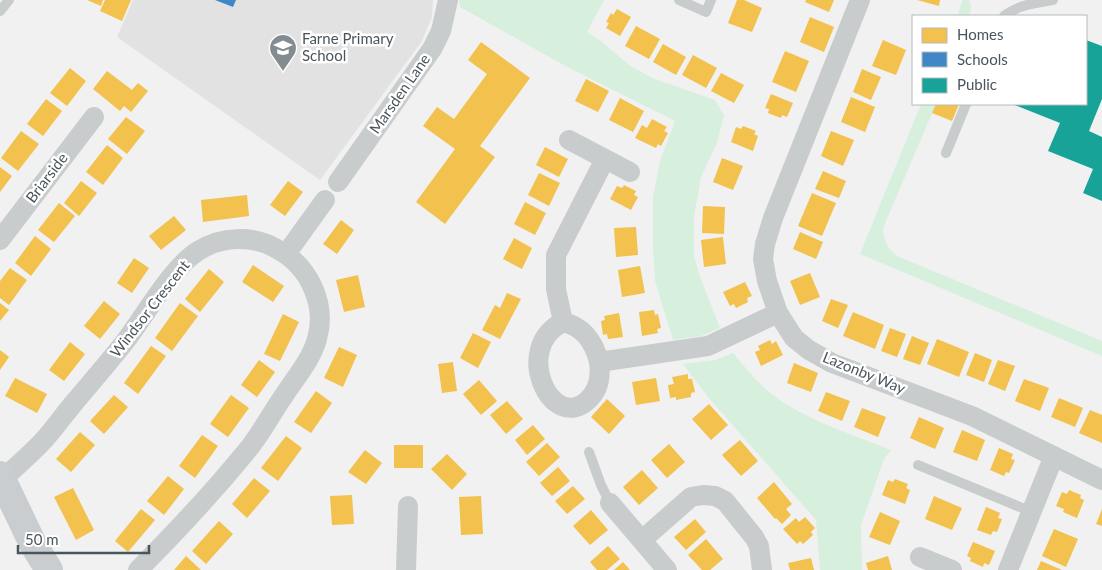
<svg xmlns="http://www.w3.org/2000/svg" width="1102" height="570" font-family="Lato,sans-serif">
<rect width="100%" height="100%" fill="#f1f1f1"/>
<path fill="#e3e2e3" d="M133,0H433L432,17L422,41L320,180L117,37Z"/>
<path fill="#d7efdd" d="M459,0H604L587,32L601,41L629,65L652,78L715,100L724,115L717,143L701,177L694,216V256L699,274L720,328L701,336L673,340L655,281L653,249V197L660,161L675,121L569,68L460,7Z
M963,0H969L971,6L970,16H957Z
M921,104H936L883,228C884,241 887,248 897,256L1102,341V356L860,254Z
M733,353C745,367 757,383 773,395C807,421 852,434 891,450L884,459L861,525L862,570H820L816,520L708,397L683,364L716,360Z"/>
<path fill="#f2c14e" d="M87,0H103L101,6Z
M105,0H131L122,21L100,11Z
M737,0H744L762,8L752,32L728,23Z
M806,0H834L829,12L805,2Z
M917,0H940L939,6Z
M617,9L631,17L620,36L606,28L609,23L606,22L611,13L613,15Z
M810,17L834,27L824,52L800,42Z
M636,26L660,39L649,59L625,46Z
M883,40L906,50L896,75L872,66Z
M481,42L530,78L480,146L495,157L445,224L416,202L455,149L423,126L437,107L454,119L487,74L468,60Z
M663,44L686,57L676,75L653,62Z
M785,51L809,61L796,92L772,82Z
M693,55L717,68L706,88L682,75Z
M70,68L86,81L67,106L50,93Z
M862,69L881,77L871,100L853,92Z
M107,71L132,90L138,83L148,91L131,112L124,106L120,111L93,89Z
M721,73L744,85L734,103L711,91Z
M586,79L609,91L598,112L575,101Z
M771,94L793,103L787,117L782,115L781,118L768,113L769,109L765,108Z
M851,97L875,107L865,132L841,122Z
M620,98L644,111L633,132L609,120Z
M46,99L62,111L43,136L27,124Z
M936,104H959L952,121L932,113Z
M126,117L145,131L127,154L108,139Z
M652,119L667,127L664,131L668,133L661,146L658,144L656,148L635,138L642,125L647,128Z
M743,126L756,131L754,134L758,136L753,151L731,142L736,127L741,129Z
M21,131L39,144L18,171L1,158Z
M831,131L854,140L843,166L821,156Z
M107,145L123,158L103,185L86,172Z
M545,147L568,159L559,177L536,165Z
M722,158L743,166L733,190L713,182Z
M0,167L12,176L0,192Z
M823,171L846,181L839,198L815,189Z
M539,173L560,183L549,206L528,195Z
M81,181L97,193L79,216L64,203Z
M288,181L303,192L285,216L270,205Z
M624,185L636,191L634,195L638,197L631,210L610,199L617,186L622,188Z
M812,193L836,203L822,236L798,226Z
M247,195L249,216L203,222L201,200Z
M525,202L546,213L535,235L514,224Z
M59,203L75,216L54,242L38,230Z
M703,206L725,207L724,234L702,233Z
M174,216L186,230L161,250L149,236Z
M341,220L354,230L337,254L323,244Z
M636,227L638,255L616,257L614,228Z
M800,232L823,242L816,259L793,249Z
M35,236L51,249L31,276L15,263Z
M723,237L726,264L704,267L701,240Z
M514,238L532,248L522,269L503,259Z
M134,258L149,268L132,293L117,283Z
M253,265L284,286L273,302L242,282Z
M640,266L645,293L622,297L618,270Z
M10,268L27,280L9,305L0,298V281Z
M209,269L224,282L200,312L185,299Z
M810,273L820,297L800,305L790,281Z
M358,275L365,307L344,312L336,280Z
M745,282L752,296L747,298L748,302L736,308L734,304L730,306L723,292Z
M507,293L521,299L500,339L482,330L495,305L500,308Z
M831,299L848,305L838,328L822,321Z
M104,301L120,314L100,339L84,326Z
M0,303L9,310L0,321Z
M180,303L198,316L172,351L155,338Z
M654,310L655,315L658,314L661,328L657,329L658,333L642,336L639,312Z
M853,312L884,325L875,349L843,336Z
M619,313L623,337L608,339L607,334L603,335L601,321L605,320L604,316Z
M283,314L299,322L280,361L264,354Z
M890,328L906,334L897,357L881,351Z
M473,333L491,342L478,368L460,358Z
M912,336L929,343L920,365L903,359Z
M937,339L969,352L959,377L927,364Z
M770,340L772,344L776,341L783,355L761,366L755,352L760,350L758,346Z
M70,342L85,354L64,381L49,370Z
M151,346L166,356L138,394L124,383Z
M339,347L357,355L343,387L324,378Z
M0,350L9,357L0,370Z
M975,353L992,360L984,382L966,375Z
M259,360L275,372L257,397L241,385Z
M998,360L1015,366L1005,391L988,384Z
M453,362L457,391L442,393L438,364Z
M794,363L818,373L811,392L787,383Z
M688,374V379H692L695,392L691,393V397L676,400V397L670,398L668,385L674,384L672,377Z
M15,378L47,394L37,413L5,396Z
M656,378L660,401L636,405L632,382Z
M1024,379L1049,388L1040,411L1015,401Z
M479,380L497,401L481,415L463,394Z
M316,391L332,403L311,433L294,422Z
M826,392L850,401L842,421L818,411Z
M114,395L128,407L104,434L90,421Z
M231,395L249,408L228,437L210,424Z
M1059,398L1083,408L1075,427L1051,417Z
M607,399L625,416L609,434L591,417Z
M507,401L523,419L506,434L490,415Z
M709,404L728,425L711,440L692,419Z
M862,408L886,417L878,437L854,427Z
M1090,410L1102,415V443L1079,433Z
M919,417L944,428L935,449L910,438Z
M533,425L545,439L527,455L515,440Z
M962,430L985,440L977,461L953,452Z
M80,432L95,445L71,472L56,459Z
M202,435L218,446L195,478L179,466Z
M286,436L302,448L278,481L261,468Z
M740,440L758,461L741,476L722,455Z
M547,443L560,457L539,476L526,462Z
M669,444L685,462L667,478L651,460Z
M394,445H423V468H394Z
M999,448L1013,454L1011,459L1015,460L1009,473L1006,472L1004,476L990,470Z
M365,450L382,463L366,484L348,472Z
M447,454L467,474L452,490L431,469Z
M558,467L570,481L552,496L540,483Z
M642,470L658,488L639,505L623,487Z
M168,476L184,489L164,515L147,501Z
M254,478L270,491L247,518L232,504Z
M895,479L908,484L906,488L910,490L905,504L882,495L888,480L893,482Z
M774,482L792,504L786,509L791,515L782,524L776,518L775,519L757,498Z
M573,486L585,499L567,514L555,501Z
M73,488L94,530L76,540L54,497Z
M1069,490L1081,495L1080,498L1084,500L1077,518L1063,512L1064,509L1056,506L1062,492L1067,494Z
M352,495L354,524L332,525L330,496Z
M481,496L483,534L461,535L459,497Z
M934,496L962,508L952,530L925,519Z
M986,507L1000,513L998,518L1002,519L997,532L993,531L991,535L977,530Z
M141,509L155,520L128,552L115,541Z
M1102,509V526L1096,524Z
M591,510L608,530L590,545L573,526Z
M880,512L900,521L890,545L869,537Z
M805,517L815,528L811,532L813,535L803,544L800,541L797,544L783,529L796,518L799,522Z
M695,519L706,532L686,550L674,537Z
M219,521L233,534L206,564L192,551Z
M1054,529L1078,539L1066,567L1042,556Z
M706,539L723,559L710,570H702L688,555Z
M973,542L995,551L989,565L984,563L983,567L970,561L971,558L967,556Z
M608,546L620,559L607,570H597L590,562Z
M186,556L201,570H174Z
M888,556L892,570H868L866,563Z
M811,558L814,570H790L788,563Z
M1041,561L1062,570H1037Z
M623,562L630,570H614Z"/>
<path fill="#3f88c5" d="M215,0H236L233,7Z"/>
<path fill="#17a398" d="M1086,40L1102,46V99L1089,131L1102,137V201L1083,193L1093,169L1048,151L1060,123L1012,104H1086Z"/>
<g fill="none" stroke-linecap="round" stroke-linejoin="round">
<path stroke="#c8cccd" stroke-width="10" d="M679,0L706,12L711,0
M0,11L9,0
M1004,16C1018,5 1035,3 1053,0
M946,153L966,104
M589,452L601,485L610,503
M918,465L1032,512"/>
<path stroke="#c8cccd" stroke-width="20" d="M860,0L773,218L765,244L763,259L767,281L778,313L794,338L809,350L832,363L972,416L1102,480
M569,140L630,172
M605,159L556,255V289L563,322C584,327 594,342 599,362L708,346L778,313
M338,182L432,49L441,31L448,0
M0,240L94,117
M286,254L325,200
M563,322C511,348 552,434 588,400C599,390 601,376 599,362
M0,482C14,468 30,455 43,441C54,429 63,416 73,404C90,384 107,364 124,343C145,316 171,268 198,251C221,236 254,235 277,249C309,266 327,304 317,339C311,360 296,377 285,394C273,411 263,430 250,447C215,490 177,531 138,570
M610,503L667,570
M642,540L691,497L703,495L715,496L725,501L754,537L759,546L762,570
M920,557L952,570
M406,570L408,506
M1008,570L1054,456"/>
<path stroke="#cacdcf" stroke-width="28" d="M0,475L32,542L49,570"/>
</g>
<defs>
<symbol id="school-pin" viewBox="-11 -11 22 30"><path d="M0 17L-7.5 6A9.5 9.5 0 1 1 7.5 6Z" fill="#848c91" stroke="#fff"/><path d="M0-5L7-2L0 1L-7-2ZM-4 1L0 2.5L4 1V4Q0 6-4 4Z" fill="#fff"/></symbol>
</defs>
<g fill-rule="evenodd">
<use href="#school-pin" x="267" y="32" width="32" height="43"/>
</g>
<g text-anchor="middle" stroke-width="5" stroke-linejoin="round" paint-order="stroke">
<g font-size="15" fill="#49555d" stroke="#fff" text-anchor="start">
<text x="302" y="44">Farne Primary<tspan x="302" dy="17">School</tspan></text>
</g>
<g font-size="15" fill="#49555d" stroke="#fff">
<text transform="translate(400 94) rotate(-55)" y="5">Marsden Lane</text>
<text transform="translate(47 178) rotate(-53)" y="5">Briarside</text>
<text transform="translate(150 309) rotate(-52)" y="5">Windsor Crescent</text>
<text transform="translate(864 373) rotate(22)" y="5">Lazonby Way</text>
</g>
</g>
<rect x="912" y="15" width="175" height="90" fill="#ffffff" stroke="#b6bbbe"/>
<rect x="922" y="28" width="25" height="15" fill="#f2c14e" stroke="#b6bbbe"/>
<text x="957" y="40" font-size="15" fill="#49555d">Homes</text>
<rect x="922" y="52" width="25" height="15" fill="#3f88c5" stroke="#b6bbbe"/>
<text x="957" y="65" font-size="15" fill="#49555d">Schools</text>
<rect x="922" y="78" width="25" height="15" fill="#17a398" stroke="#b6bbbe"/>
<text x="957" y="90" font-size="15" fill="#49555d">Public</text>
<path d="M18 545v8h131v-8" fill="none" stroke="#49555d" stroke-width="2.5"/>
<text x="25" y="545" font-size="15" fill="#49555d" stroke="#ffffff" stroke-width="4" paint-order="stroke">50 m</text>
</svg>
